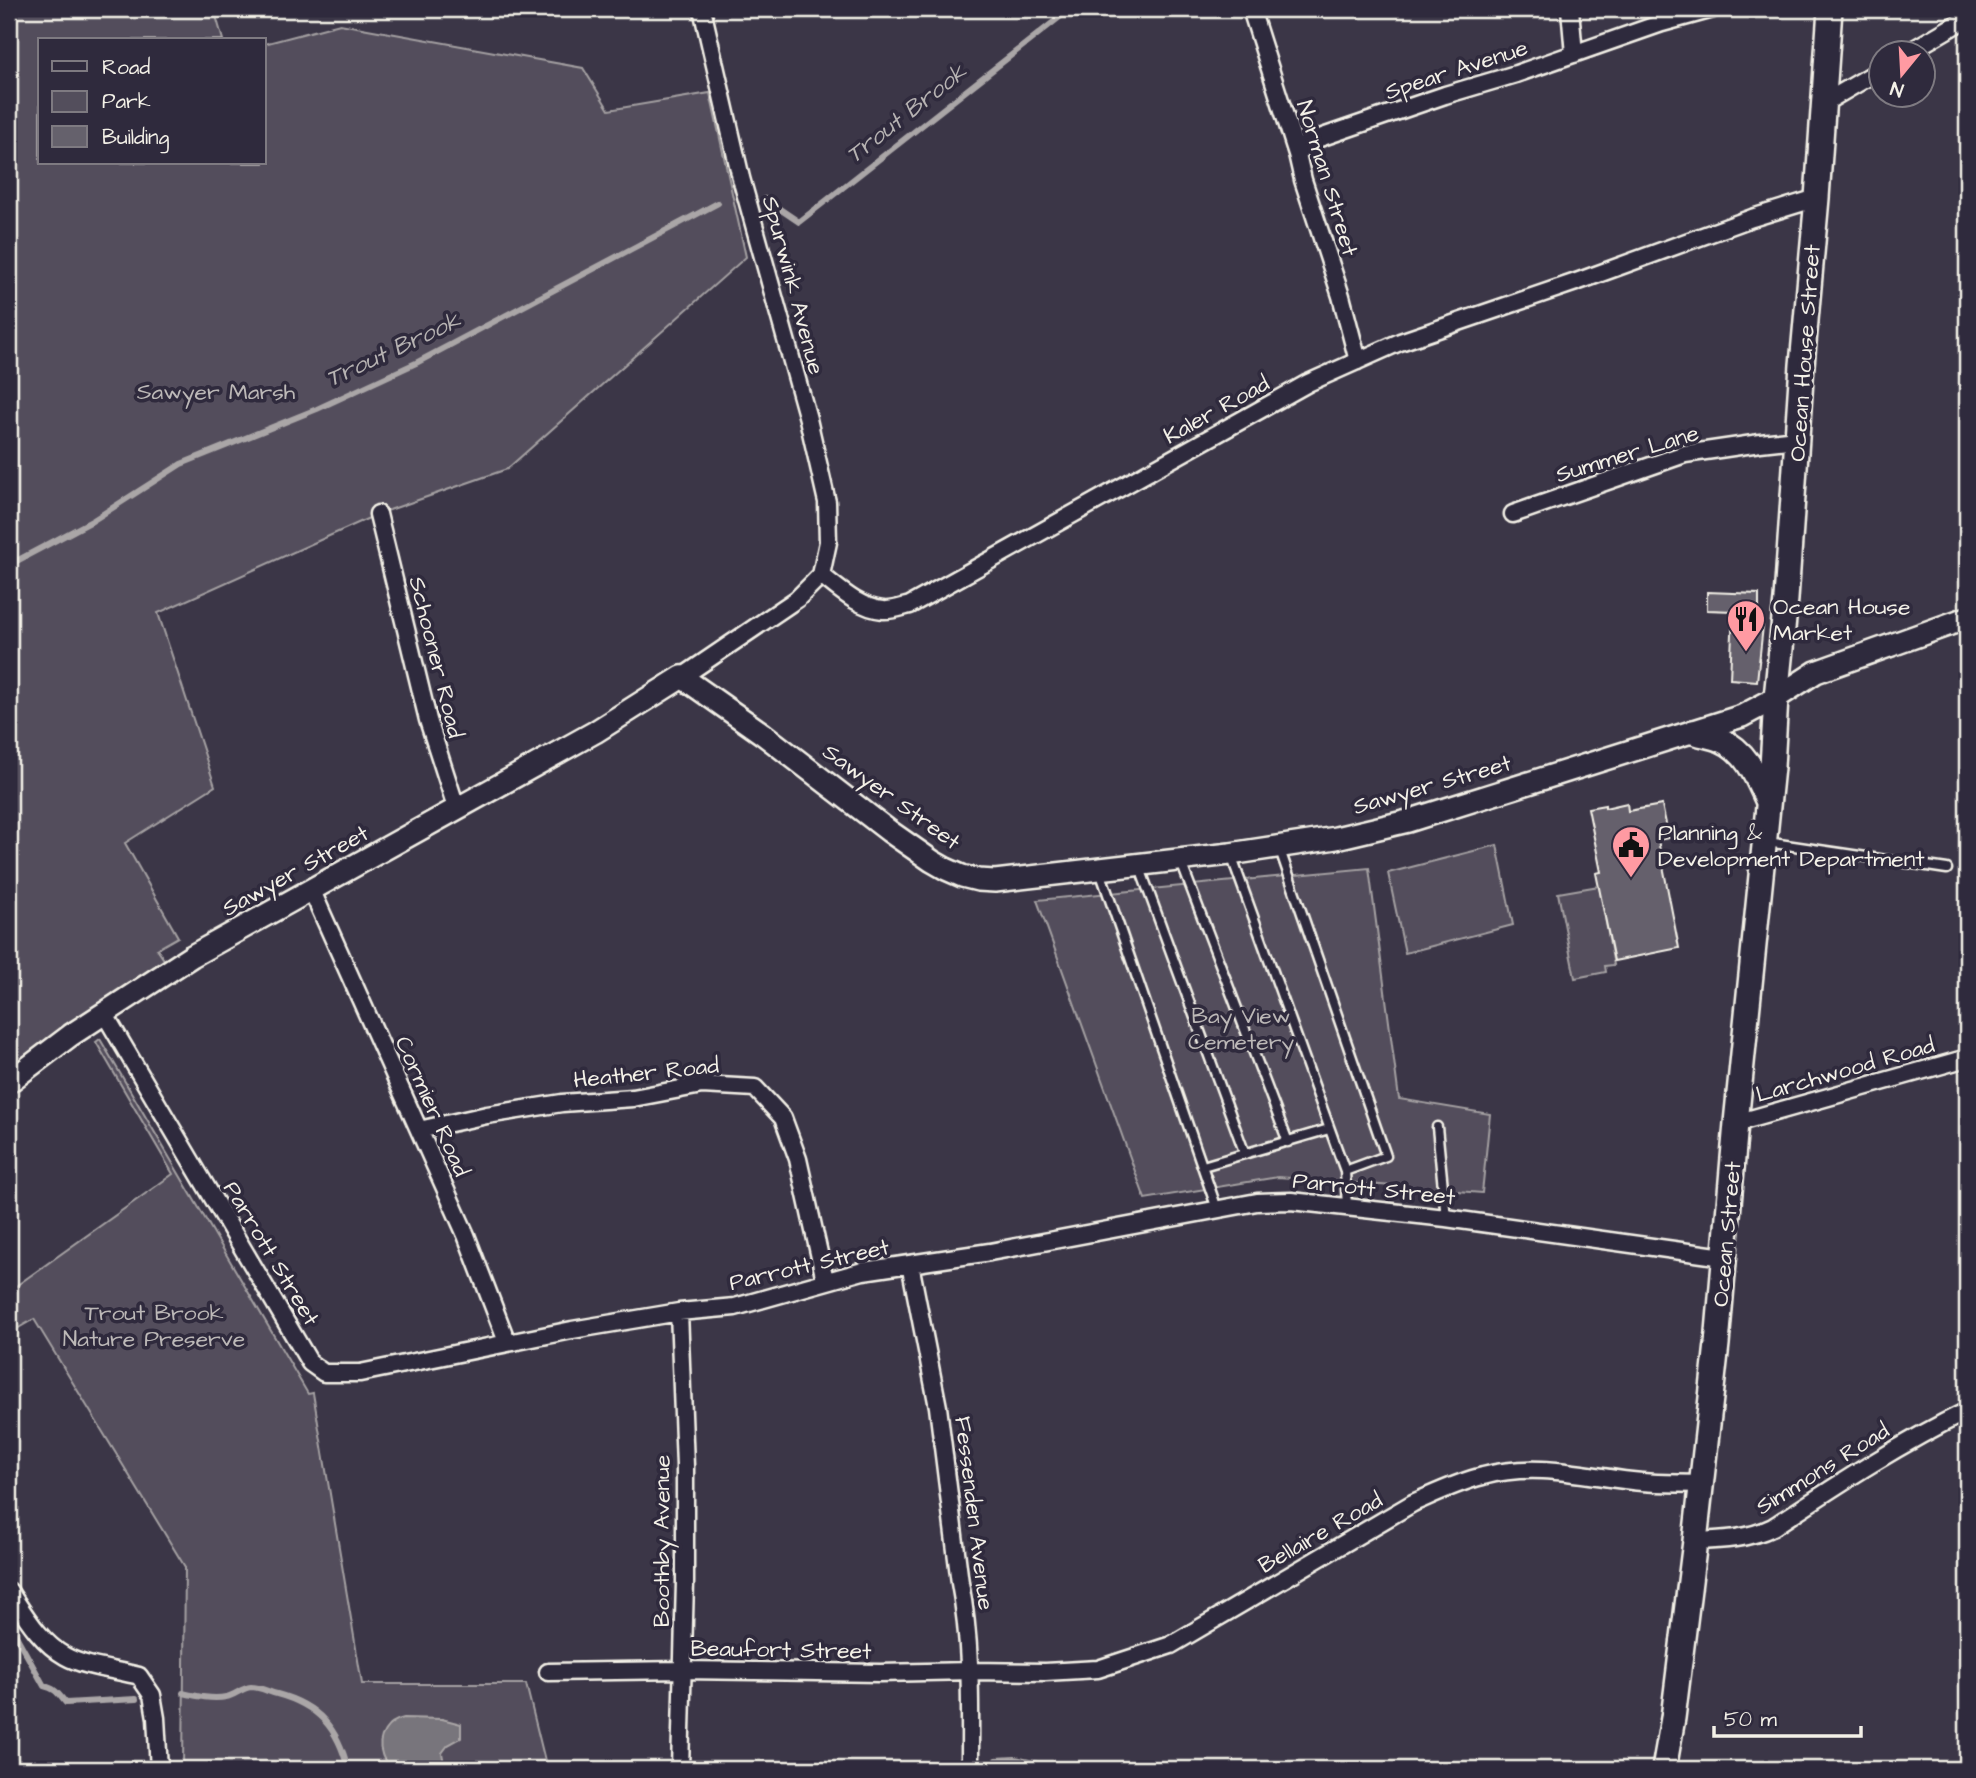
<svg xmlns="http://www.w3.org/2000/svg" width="1976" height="1778" font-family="'Architects Daughter',sans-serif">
<rect width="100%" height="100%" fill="#3b3647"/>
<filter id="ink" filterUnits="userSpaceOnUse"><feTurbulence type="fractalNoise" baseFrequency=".0143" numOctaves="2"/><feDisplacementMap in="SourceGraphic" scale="14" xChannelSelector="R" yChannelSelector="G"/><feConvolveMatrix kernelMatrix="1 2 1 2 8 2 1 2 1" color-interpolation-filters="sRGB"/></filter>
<g filter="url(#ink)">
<path fill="#534e5c" stroke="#a4a0a2" stroke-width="2" d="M9,9H214L223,40H40V163H264V44L340,24L583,68L609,110L710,93L746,257L507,469L378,514L158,613L215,786L125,843L178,937L157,949L171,970L9,1082Z
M1497,845L1513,925L1405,953L1388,873Z
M1369,868L1399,1099L1490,1114L1482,1193L1278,1177L1145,1199L1037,900Z
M1599,886L1614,965L1605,966L1606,972L1575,978L1558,893Z
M100,1039L308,1394L313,1393L362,1684H526L547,1769H183L185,1567L34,1319L15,1330L9,1320V1291L173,1174L96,1042Z"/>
<path fill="#78747b" stroke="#aaa6a7" stroke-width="2" d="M404,1718L442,1719L461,1724V1738L448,1745L442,1753L445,1769H390C388,1764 383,1759 382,1754C376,1737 388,1721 404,1718Z"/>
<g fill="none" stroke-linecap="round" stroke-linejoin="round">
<path stroke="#aaa6a7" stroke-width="6" d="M765,199L799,222L1070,9
M9,565L92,521L181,464L317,409L416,363L718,203
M9,1623L44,1686C57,1689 58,1694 66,1703L136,1699
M183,1693C196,1696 213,1700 226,1697C235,1696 241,1688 251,1687C261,1687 268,1692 277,1694C318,1705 338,1728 348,1769
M996,1760L1015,1759L1061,1769
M935,1769L951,1763"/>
</g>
<path fill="#65616c" stroke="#f4f1e8" stroke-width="2" d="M1707,592L1759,594V626H1763L1757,681L1730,679L1733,611L1707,610Z
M1627,803L1628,811L1662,805L1669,838L1658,840L1679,948L1614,961L1596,873L1601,872L1588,808L1605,805V808Z"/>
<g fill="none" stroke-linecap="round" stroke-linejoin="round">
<defs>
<path id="service" d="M1767,842L1947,869
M1279,847L1386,1156L1345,1171
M1231,855L1345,1171L1347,1207
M1181,862L1288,1142
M1140,868L1245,1154
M1100,871L1217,1209
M1437,1127L1446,1218
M1203,1166L1329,1129"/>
<path id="minor" d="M702,9L741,178L808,419L827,502L828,542L821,575
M1251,9L1297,154L1303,180L1341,296L1358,361
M1570,9L1574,54
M1909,52L1967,18
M1824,103L1882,69
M1297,154L1308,142L1445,95L1516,74L1662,23L1713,9
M378,514L428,720L457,810
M1513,514L1685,454L1760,443L1797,439
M821,575C839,589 859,608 883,610C891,611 902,607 910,605L1308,383L1400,342L1579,281L1752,218L1817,198
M682,677L797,599L821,575
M312,891L466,1235L507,1342
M104,1013L310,1363L324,1373H360L572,1330L679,1312L735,1307L863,1271L990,1252L1257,1202L1291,1201L1446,1218L1724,1257
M1736,1123L1967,1058
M419,1130L487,1115L562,1103L633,1098L702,1085L755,1088L783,1118L798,1159L825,1280
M910,1264L938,1407L960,1583C972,1645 970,1707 970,1769
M679,1312L685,1466V1582L680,1769
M1695,1541C1723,1540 1748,1539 1773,1527C1837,1485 1899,1444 1967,1411
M9,1591C25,1615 40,1642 65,1656C84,1667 117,1670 139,1676L152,1695L156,1718L159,1769
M548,1672L683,1670L880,1673L971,1671L1045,1672L1098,1669L1171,1645L1413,1503C1436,1493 1458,1482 1483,1476C1537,1461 1589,1477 1642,1482C1662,1484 1682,1483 1701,1484"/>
<path id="tertiary" d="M9,1082L71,1035L192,956L595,732L682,677L763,734L889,831L932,861L946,869L962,876L978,880L995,881L1230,854L1336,838L1408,821L1742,716L1776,698L1816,672L1967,618"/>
<path id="secondary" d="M1693,732C1702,735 1712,736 1721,740C1747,751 1757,778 1768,802
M1664,1769L1673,1718L1695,1541L1717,1344L1736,1123L1772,767L1776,698L1786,599L1802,365L1817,198L1830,9"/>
</defs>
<use href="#service" stroke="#f4f1e8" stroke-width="13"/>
<use href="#minor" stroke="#f4f1e8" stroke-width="21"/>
<use href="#tertiary" stroke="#f4f1e8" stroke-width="26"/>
<use href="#secondary" stroke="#f4f1e8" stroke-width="28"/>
<use href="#service" stroke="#2f2a3d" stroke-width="8"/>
<use href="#minor" stroke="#2f2a3d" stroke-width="16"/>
<use href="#tertiary" stroke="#2f2a3d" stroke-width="21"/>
<use href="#secondary" stroke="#2f2a3d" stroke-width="23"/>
</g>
</g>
<defs>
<symbol id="restaurant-pin" viewBox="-11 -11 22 30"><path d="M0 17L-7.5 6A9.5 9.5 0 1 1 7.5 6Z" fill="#ff9aa2" stroke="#2f2a3d"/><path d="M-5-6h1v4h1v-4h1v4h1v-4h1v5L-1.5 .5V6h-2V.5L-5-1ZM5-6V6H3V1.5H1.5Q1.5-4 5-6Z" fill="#111"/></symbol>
<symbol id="civic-pin" viewBox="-11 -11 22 30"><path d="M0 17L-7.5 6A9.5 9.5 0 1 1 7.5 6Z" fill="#ff9aa2" stroke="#2f2a3d"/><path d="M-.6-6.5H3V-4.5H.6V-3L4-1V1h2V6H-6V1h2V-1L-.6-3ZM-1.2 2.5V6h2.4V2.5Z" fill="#111"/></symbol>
</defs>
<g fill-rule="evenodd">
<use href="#restaurant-pin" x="1724" y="597" width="44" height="60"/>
<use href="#civic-pin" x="1609" y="823" width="44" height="60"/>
</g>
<g text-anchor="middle" stroke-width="7" stroke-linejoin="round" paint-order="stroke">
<g font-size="23" fill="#f4f1e8" stroke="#2f2a3d">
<text transform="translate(1456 69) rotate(-18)" y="8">Spear Avenue</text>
<text transform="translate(1328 178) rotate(73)" y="8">Norman Street</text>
<text transform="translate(794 285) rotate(75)" y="8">Spurwink Avenue</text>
<text transform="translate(1804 353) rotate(-86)" y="8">Ocean House Street</text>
<text transform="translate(1216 409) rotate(-29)" y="8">Kaler Road</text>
<text transform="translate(1627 453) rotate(-17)" y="8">Summer Lane</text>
<text transform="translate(437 657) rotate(76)" y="8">Schooner Road</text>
<text transform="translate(1432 784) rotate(-16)" y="8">Sawyer Street</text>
<text transform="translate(892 796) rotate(36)" y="8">Sawyer Street</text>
<text transform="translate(295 870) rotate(-29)" y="8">Sawyer Street</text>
<text transform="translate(1845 1069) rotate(-16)" y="8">Larchwood Road</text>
<text transform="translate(646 1072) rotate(-6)" y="8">Heather Road</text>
<text transform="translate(433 1106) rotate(66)" y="8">Cormier Road</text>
<text transform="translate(1374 1188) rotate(6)" y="8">Parrott Street</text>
<text transform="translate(1726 1234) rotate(-85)" y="8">Ocean Street</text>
<text transform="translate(272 1253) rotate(59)" y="8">Parrott Street</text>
<text transform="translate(809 1264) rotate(-13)" y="8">Parrott Street</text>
<text transform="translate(1822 1468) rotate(-32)" y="8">Simmons Road</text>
<text transform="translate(975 1513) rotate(83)" y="8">Fessenden Avenue</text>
<text transform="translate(1320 1532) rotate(-30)" y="8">Bellaire Road</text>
<text transform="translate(661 1541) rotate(-90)" y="8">Boothby Avenue</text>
<text transform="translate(781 1649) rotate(1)" y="8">Beaufort Street</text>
</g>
<g font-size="23" fill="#bcb8b7" stroke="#2f2a3d">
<text x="216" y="399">Sawyer Marsh</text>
<text x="1241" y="1023">Bay View<tspan x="1241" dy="26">Cemetery</tspan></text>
<text x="154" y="1320">Trout Brook<tspan x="154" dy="26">Nature Preserve</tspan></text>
</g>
<g font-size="23" fill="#f4f1e8" stroke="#2f2a3d" text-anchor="start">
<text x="1773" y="614">Ocean House<tspan x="1773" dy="26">Market</tspan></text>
<text x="1658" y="840">Planning &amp;<tspan x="1658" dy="26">Development Department</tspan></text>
</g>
<g font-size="24" font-style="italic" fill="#b6b2b2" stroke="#2f2a3d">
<text transform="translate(906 113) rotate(-38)" y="8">Trout Brook</text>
<text transform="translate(393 349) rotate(-25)" y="8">Trout Brook</text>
</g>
</g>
<rect width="1976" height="1778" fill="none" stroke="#2f2a3d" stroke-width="35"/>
<rect x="18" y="18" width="1941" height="1743" fill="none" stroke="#f4f1e8" stroke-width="2.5" filter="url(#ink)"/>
<rect x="38" y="38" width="228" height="126" fill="#2f2a3d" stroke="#7e7a81" stroke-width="2"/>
<rect x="52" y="61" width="35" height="10" fill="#2f2a3d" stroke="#7e7a81" stroke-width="2"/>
<text x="102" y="74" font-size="21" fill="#f4f1e8">Road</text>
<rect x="52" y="91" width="35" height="21" fill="#534e5c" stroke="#7e7a81" stroke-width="2"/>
<text x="102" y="108" font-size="21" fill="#f4f1e8">Park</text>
<rect x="52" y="126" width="35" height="21" fill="#65616c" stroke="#7e7a81" stroke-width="2"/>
<text x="102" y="144" font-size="21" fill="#f4f1e8">Building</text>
<g transform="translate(1902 74) rotate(198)"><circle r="33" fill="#2f2a3d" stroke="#7e7a81" stroke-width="2"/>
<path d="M0-5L12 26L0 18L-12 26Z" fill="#ff9aa2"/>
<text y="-10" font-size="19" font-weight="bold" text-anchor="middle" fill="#f4f1e8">N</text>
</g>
<path d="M1714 1726v10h147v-10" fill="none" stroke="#f4f1e8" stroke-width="3.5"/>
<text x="1724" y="1726" font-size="21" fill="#f4f1e8" stroke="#2f2a3d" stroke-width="5" paint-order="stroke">50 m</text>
</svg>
